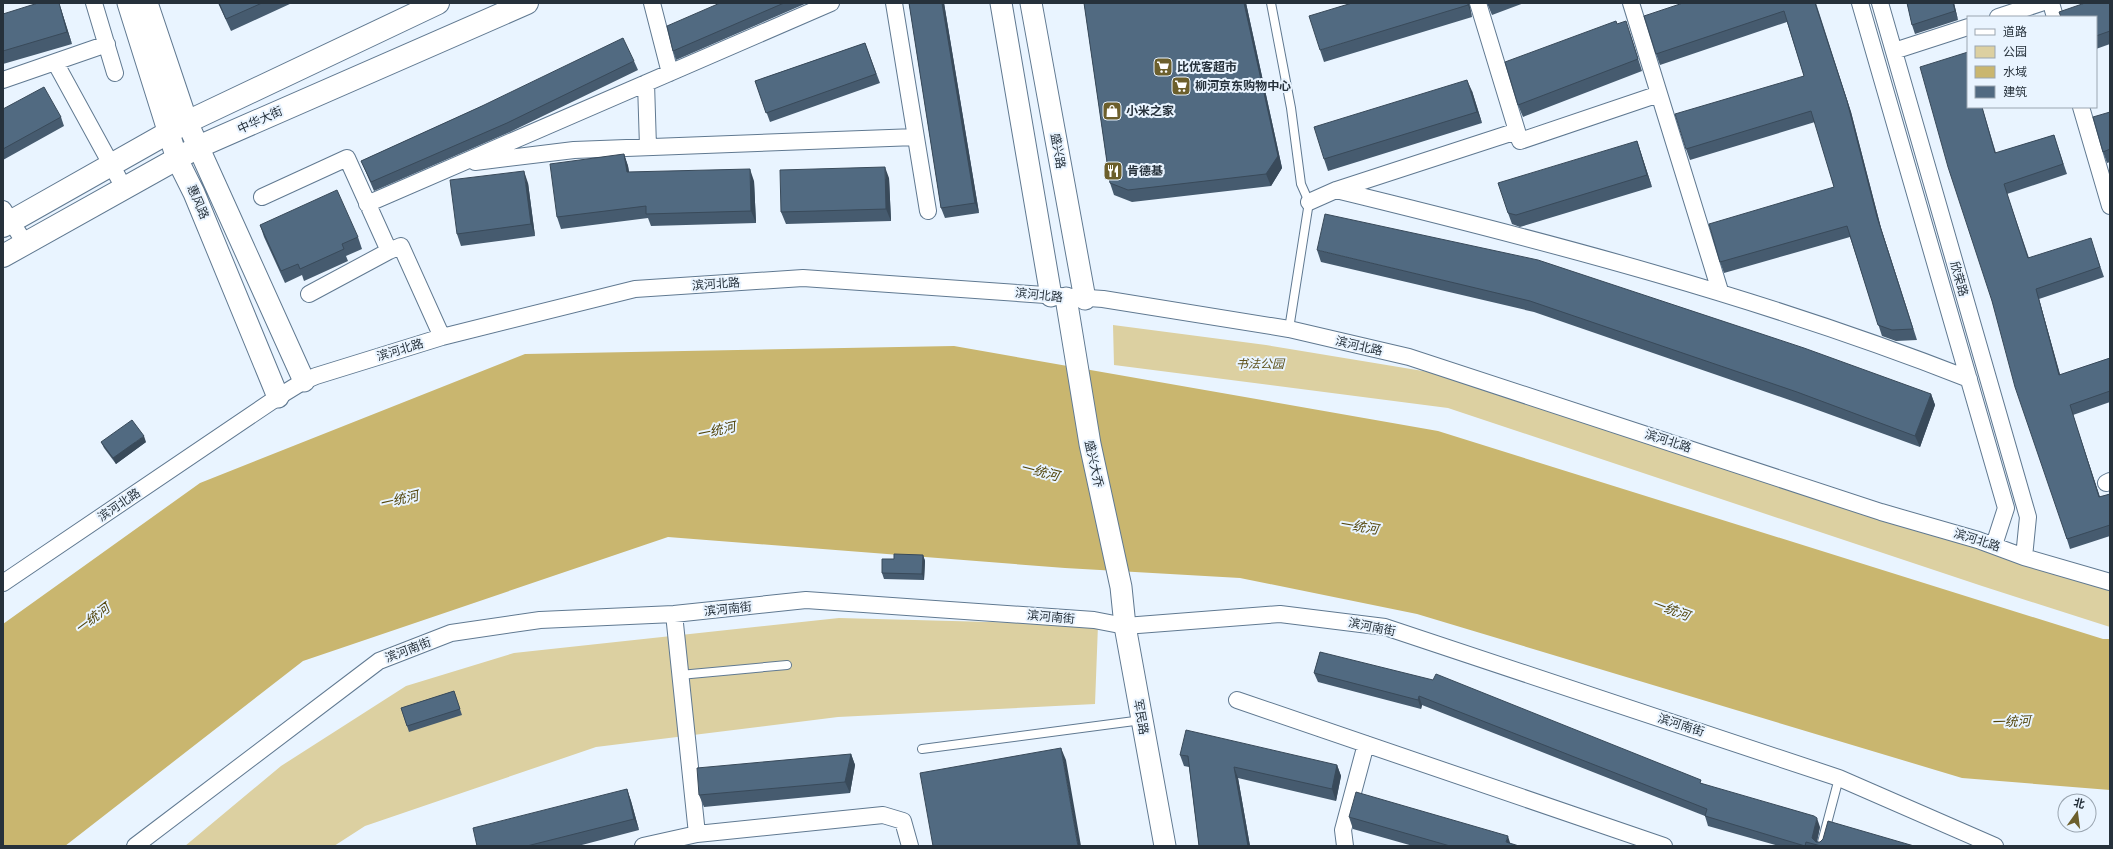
<svg xmlns="http://www.w3.org/2000/svg" width="2113" height="849" font-family="'Source Serif 4','Noto Sans SC',serif">
<rect width="100%" height="100%" fill="#e9f4ff"/>
<path fill="#dcd0a1" d="M1113,325L1266,345L1429,372L2110,587V627L1982,586L1448,408L1114,365Z
M839,618L1098,625L1095,704L838,717L596,747L365,826L334,846H185L281,766L406,686L514,653Z"/>
<path fill="#c9b66f" d="M954,346L1438,431L2103,639H2110V790L1962,778L1417,614L1240,578L1065,568L668,537L303,661L65,846H3V624L200,483L525,354Z"/>
<g fill="none" stroke-linecap="round" stroke-linejoin="round">
<defs>
<path id="service" d="M1271,3L1291,108L1301,184L1309,202L1289,329
M680,675L787,665
M922,749L1142,720
M1821,846L1839,778"/>
<path id="minor" d="M94,3L115,73
M652,3L670,73
M894,3L928,211
M1478,3L1520,141L1659,94
M1631,3L1720,291
M1860,3L2006,508L1994,545
M1880,3L2028,517L2024,557
M2051,3L2055,17
M1998,17L2041,3
M1894,51L1968,27
M55,62L124,188
M3,80L107,44
M646,83L648,147
M2081,107L2110,206
M475,162L574,150L916,137
M1336,190C1550,242 1763,298 1969,379
M262,197L347,158L389,251L309,294
M1309,202L1336,190L1517,131
M367,204L831,3
M3,209L25,243
M389,251L401,246L442,337
M2106,483L2110,481
M3,583L278,397L304,381L316,376L442,337L635,289L803,278L1103,299L1289,329L1409,357L1881,512L1978,540L2024,557L2110,582
M674,614L697,834
M1237,700L1664,846
M135,846L379,661L451,633L540,620L674,614L806,600L1094,620L1125,626L1280,614L1385,627L1839,778L1995,846
M643,846L697,834L883,815L903,821L910,846
M1345,846L1343,830L1366,744"/>
<path id="tertiary" d="M128,3L177,159L194,193L278,397
M147,3L187,122L304,381
M1001,3L1051,296
M1031,3L1085,299
M1066,298L1090,444L1121,587L1125,626L1165,846"/>
<path id="secondary" d="M3,226L187,122L438,3
M3,256L198,147L527,3"/>
</defs>
<use href="#service" stroke="#607991" stroke-width="10"/>
<use href="#minor" stroke="#607991" stroke-width="18"/>
<use href="#tertiary" stroke="#607991" stroke-width="23"/>
<use href="#secondary" stroke="#607991" stroke-width="24"/>
<use href="#service" stroke="#fff" stroke-width="8"/>
<use href="#minor" stroke="#fff" stroke-width="16"/>
<use href="#tertiary" stroke="#fff" stroke-width="21"/>
<use href="#secondary" stroke="#fff" stroke-width="22"/>
</g>
<path fill="#465b6f" d="M218,3H292L231,31Z
M720,3H807L676,60L673,51Z
M909,3H944L979,213L945,218L941,208Z
M1084,3H1246L1282,168L1271,186L1132,202L1114,195L1110,183Z
M1469,3L1472,17L1324,62L1320,50Z
M1487,3H1524L1492,15Z
M1683,3H1816L1851,112L1881,228L1917,340L1896,341L1882,336L1850,237L1724,273L1720,262L1834,187L1815,122L1690,160L1686,149L1804,76L1787,22L1660,65L1656,54Z
M1907,3H1954L1958,20L1915,34L1912,25Z
M2110,3V44L2096,49V17Z
M61,9L72,44L3,64V14Z
M1617,24L1630,33L1642,71L1523,117L1518,105Z
M865,43L880,83L770,122L755,81Z
M634,61L638,70L510,132L374,191L365,170L361,161L482,106Z
M1472,91L1482,123L1328,171L1324,159Z
M1968,107H1982L1996,153L2054,135L2067,174L2007,194L2029,258L2094,248L2104,277L2039,299L2060,375L2110,358V402L2073,415L2100,497L2110,494V536L2070,549L1992,301Z
M3,109L61,117L64,126L3,160Z
M2110,112V162L2107,163L2103,152Z
M1637,141L1641,153L1652,187L1520,227L1512,224L1508,213Z
M624,154L628,166L629,172L754,181L756,223L651,226L648,218L561,229L557,217Z
M889,178L891,221L786,224L781,212Z
M528,183L535,236L461,246L457,234Z
M260,225L358,237L362,249L346,256L348,261L304,281L302,275L285,283L264,237Z
M1317,250L1931,394L1935,405L1920,447L1801,404L1534,312L1321,262Z
M101,442H146L116,464L104,448Z
M923,555L925,561L924,580L884,579L882,573L894,559Z
M1320,652L1703,784L1820,827L1817,842L1821,846H1779L1708,826L1705,816L1422,705L1421,709L1318,682L1314,673Z
M454,691L462,715L409,732L401,708Z
M851,754L855,765L850,793L704,807L699,795Z
M1180,755L1337,765L1341,776L1336,801L1238,778L1250,846H1199L1189,767L1184,766Z
M627,789L631,801L639,830L578,846H477Z
M1349,817L1510,844L1519,846H1413L1353,829Z"/>
<path fill="#394a5a" d="M59,3L61,9L72,44L67,32Z
M942,3H944L979,213L975,203Z
M1244,3H1246L1282,168L1271,186L1266,174Z
M1468,3H1469L1472,17L1468,5Z
M1815,3L1851,112L1881,228L1917,340L1877,217Z
M1953,3H1954L1958,20L1955,11Z
M1467,80L1472,91L1482,123L1477,112Z
M1637,141L1641,153L1652,187L1647,175Z
M624,154L628,166L631,184L627,172Z
M885,167L889,178L891,221L886,209Z
M750,169L754,181L756,223L751,211Z
M524,171L528,183L535,236L531,224Z
M2036,289L2039,299L2063,385L2059,375Z
M1931,394L1935,405L1920,447L1915,436Z
M2070,405L2073,415L2103,507L2099,497Z
M144,436L146,442L116,464L113,458Z
M923,555L925,561L924,580L922,574Z
M1419,696L1422,705L1421,709L1418,700Z
M1061,748L1066,760L1081,846H1078Z
M851,754L855,765L850,793L845,782Z
M1337,765L1341,776L1336,801L1332,789Z
M1234,767L1238,778L1250,846H1248Z
M627,789L631,801L639,830L634,819Z
M1817,818L1820,827L1816,845L1812,838Z
M1508,836L1511,846L1506,842Z"/>
<path fill="#516a81" stroke="#394a5a" d="M38,3H59L67,32L3,51V14Z
M219,3H262L226,19Z
M720,3H784L673,51L667,26Z
M909,3H942L975,203L941,208Z
M1084,3H1244L1278,156L1266,174L1128,190L1110,183Z
M1352,3H1468V5L1320,50L1309,16Z
M1683,3H1815L1847,101L1877,217L1913,329L1892,330L1878,325L1847,226L1720,262L1709,224L1834,187L1811,111L1686,149L1675,114L1804,76L1784,11L1656,54L1644,16Z
M1907,3H1953L1955,11L1912,25Z
M2085,3H2110V31L2096,36V17H2061L2059,12Z
M1616,21L1617,24L1626,21L1638,59L1518,105L1505,62Z
M623,38L634,61L507,123L371,182L361,161L482,106Z
M865,43L876,74L766,113L755,81Z
M1968,52V107H1982L1995,153L2054,135L2063,164L2004,184L2028,258L2091,238L2100,267L2036,289L2059,375L2110,358V391L2070,405L2099,497L2110,494V525L2067,539L2015,387L1992,301L1948,167L1920,67Z
M1467,80L1477,112L1324,159L1314,127Z
M44,87L61,117L3,149V109Z
M2110,112V149L2103,152L2093,117Z
M1637,141L1647,175L1516,215L1508,213L1498,183Z
M624,154L627,172L750,169L751,211L646,214V206L557,217L550,164Z
M885,167L886,209L781,212L780,170Z
M524,171L531,224L457,234L450,180Z
M337,190L358,237L342,244L344,249L300,269L298,264L281,271L260,225Z
M1325,214L1538,260L1804,348L1931,394L1915,436L1797,392L1530,301L1317,250Z
M132,420L144,436L113,458L101,442Z
M894,554L923,555L922,574L882,573V559H894Z
M1320,652L1433,680L1436,674L1701,780L1700,783L1814,816L1817,818L1812,838L1816,842H1820L1823,839L1828,821L1914,846H1821L1806,842L1805,846L1705,816L1707,809L1419,696L1418,700L1314,673Z
M454,691L460,709L407,726L401,708Z
M1186,730L1337,765L1332,789L1234,767L1248,846H1199L1188,756L1180,755Z
M1061,748L1078,846H933L920,773Z
M851,754L845,782L699,795L697,768Z
M627,789L634,819L527,846H477L473,828Z
M1356,792L1508,836L1506,842L1519,846H1450L1349,817Z"/>
<defs>
<symbol id="supermarket-square" viewBox="-11 -11 22 22"><rect x="-9" y="-9" width="18" height="18" rx="4" fill="#6c5f2c" stroke="#e9f4ff"/><path d="M-6-5.5h2.5l.6 2H6L4.5 2H-2.5L-4.4-4H-6ZM-1.5 3.2a1.3 1.3 0 1 0 .1 0ZM3 3.2a1.3 1.3 0 1 0 .1 0Z" fill="#fff"/></symbol>
<symbol id="shop-square" viewBox="-11 -11 22 22"><rect x="-9" y="-9" width="18" height="18" rx="4" fill="#6c5f2c" stroke="#e9f4ff"/><path d="M-5-2.5h2.3a2.7 3.5 0 0 1 5.4 0H5L5.5 6h-11ZM-1.5-2.5h3a1.5 2.3 0 0 0-3 0Z" fill="#fff"/></symbol>
<symbol id="restaurant-square" viewBox="-11 -11 22 22"><rect x="-9" y="-9" width="18" height="18" rx="4" fill="#6c5f2c" stroke="#e9f4ff"/><path d="M-5-6h1v4h1v-4h1v4h1v-4h1v5L-1.5 .5V6h-2V.5L-5-1ZM5-6V6H3V1.5H1.5Q1.5-4 5-6Z" fill="#fff"/></symbol>
</defs>
<g fill-rule="evenodd">
<use href="#supermarket-square" x="1152" y="56" width="22" height="22"/>
<use href="#supermarket-square" x="1170" y="75" width="22" height="22"/>
<use href="#shop-square" x="1101" y="100" width="22" height="22"/>
<use href="#restaurant-square" x="1102" y="160" width="22" height="22"/>
</g>
<g text-anchor="middle" stroke-width="4" stroke-linejoin="round" paint-order="stroke">
<g font-size="12" font-weight="bold" fill="#26313b" stroke="#e9f4ff" text-anchor="start">
<text x="1177" y="71">比优客超市</text>
<text x="1195" y="90">柳河京东购物中心</text>
<text x="1126" y="115">小米之家</text>
<text x="1127" y="175">肯德基</text>
</g>
<g font-size="12" fill="#26313b" stroke="#e9f4ff">
<text transform="translate(260 120) rotate(-24)" y="4">中华大街</text>
<text transform="translate(1058 151) rotate(80)" y="4">盛兴路</text>
<text transform="translate(198 202) rotate(67)" y="4">惠风路</text>
<text transform="translate(1959 279) rotate(74)" y="4">欣荣路</text>
<text transform="translate(716 284) rotate(-4)" y="4">滨河北路</text>
<text transform="translate(1039 295) rotate(6)" y="4">滨河北路</text>
<text transform="translate(1359 346) rotate(13)" y="4">滨河北路</text>
<text transform="translate(400 350) rotate(-17)" y="4">滨河北路</text>
<text transform="translate(1668 441) rotate(18)" y="4">滨河北路</text>
<text transform="translate(1094 464) rotate(78)" y="4">盛兴大乔</text>
<text transform="translate(119 505) rotate(-34)" y="4">滨河北路</text>
<text transform="translate(1977 540) rotate(18)" y="4">滨河北路</text>
<text transform="translate(728 609) rotate(-6)" y="4">滨河南街</text>
<text transform="translate(1051 617) rotate(5)" y="4">滨河南街</text>
<text transform="translate(1372 627) rotate(11)" y="4">滨河南街</text>
<text transform="translate(408 650) rotate(-21)" y="4">滨河南街</text>
<text transform="translate(1141 717) rotate(80)" y="4">军民路</text>
<text transform="translate(1681 725) rotate(18)" y="4">滨河南街</text>
</g>
<g font-size="12" font-style="italic" fill="#60531d" stroke="#e9f4ff">
<text x="1260" y="368">书法公园</text>
</g>
<g font-size="13" font-style="italic" fill="#52450b" stroke="#e9f4ff">
<text transform="translate(716 430) rotate(-12)" y="5">一统河</text>
<text transform="translate(1040 471) rotate(14)" y="5">一统河</text>
<text transform="translate(399 499) rotate(-13)" y="5">一统河</text>
<text transform="translate(1359 526) rotate(9)" y="5">一统河</text>
<text transform="translate(1671 609) rotate(20)" y="5">一统河</text>
<text transform="translate(92 618) rotate(-37)" y="5">一统河</text>
<text transform="translate(2011 721) rotate(-2)" y="5">一统河</text>
</g>
</g>
<rect width="2113" height="849" fill="none" stroke="#26313b" stroke-width="8"/>
<rect x="1967" y="16" width="130" height="92" fill="#e9f4ff" stroke="#9ba6b1"/>
<rect x="1975" y="29" width="20" height="6" fill="#ffffff" stroke="#9ba6b1"/>
<text x="2003" y="36" font-size="12" fill="#26313b">道路</text>
<rect x="1975" y="46" width="20" height="12" fill="#dcd0a1" stroke="#9ba6b1"/>
<text x="2003" y="56" font-size="12" fill="#26313b">公园</text>
<rect x="1975" y="66" width="20" height="12" fill="#c9b66f" stroke="#9ba6b1"/>
<text x="2003" y="76" font-size="12" fill="#26313b">水域</text>
<rect x="1975" y="86" width="20" height="12" fill="#516a81" stroke="#9ba6b1"/>
<text x="2003" y="96" font-size="12" fill="#26313b">建筑</text>
<g transform="translate(2077 813) rotate(14)"><circle r="19" fill="#e9f4ff" stroke="#9ba6b1"/>
<path d="M0-3L7 15L0 10L-7 15Z" fill="#6c5f2c"/>
<text y="-6" font-size="11" font-weight="bold" text-anchor="middle" fill="#26313b">北</text>
</g>
</svg>
